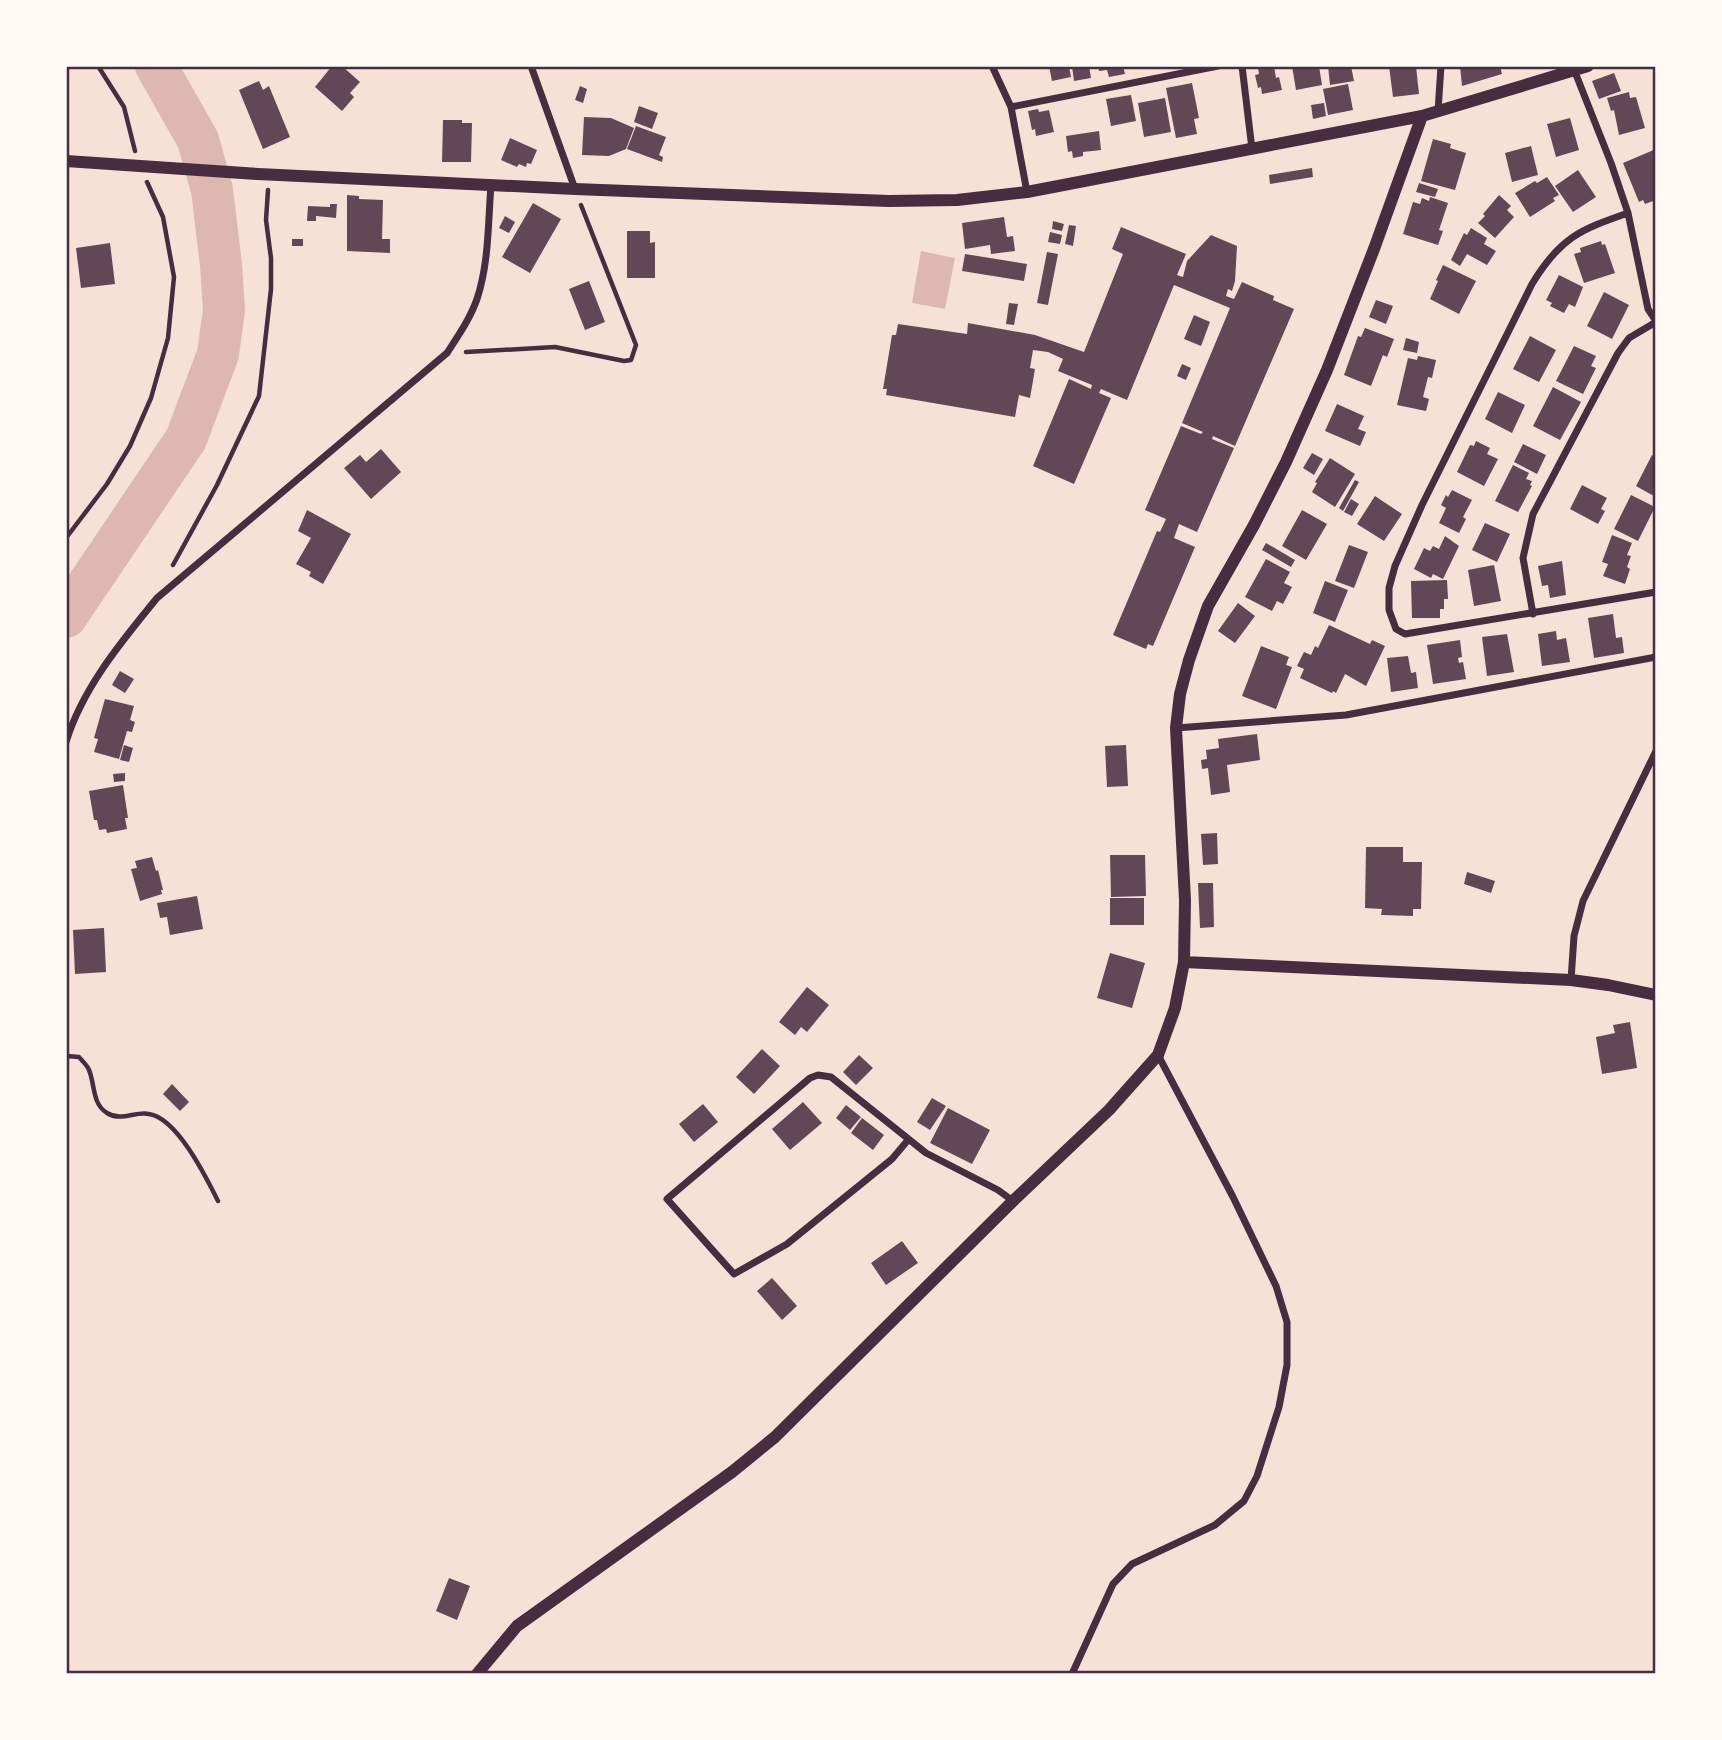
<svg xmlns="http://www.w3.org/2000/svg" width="1722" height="1740" font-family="Poppins,sans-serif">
<rect width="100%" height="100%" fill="#f7e1d7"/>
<path fill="#dcb8b0" d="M921,251L955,258L945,309L912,303Z"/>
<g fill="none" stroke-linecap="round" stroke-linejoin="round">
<path stroke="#dcb8b0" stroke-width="42" d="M66,617L186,439L218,354L224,310L221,265L212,190L198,140L156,66"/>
</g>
<path fill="#644757" d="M332,66H342L360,82L350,93L354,97L342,111L315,87Z
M1049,66H1069L1071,77L1052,81Z
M1072,66H1089L1091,78L1074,81Z
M1098,66H1123L1125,74L1109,77L1107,70L1099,71Z
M1274,66L1276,78L1279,77L1282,90L1262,94L1261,87L1258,88L1255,75L1259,74L1258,68Z
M1292,66H1319L1322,85L1296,90Z
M1328,66H1351L1354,81L1330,85Z
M1389,66H1416L1419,94L1393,97Z
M1460,66H1500L1502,74L1462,86Z
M1614,73L1621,91L1599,99L1592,81Z
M259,81L263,90L269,86L290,137L263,149L239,90Z
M1192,83L1199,118L1194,119L1197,134L1176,138L1166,88Z
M1348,84L1353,110L1328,115L1323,89Z
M580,86L587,89L583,103L575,100Z
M1629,92L1630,98L1636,97L1645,128L1619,135L1614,110L1611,111L1607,98Z
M1131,95L1136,121L1111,126L1106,99Z
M1165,98L1171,132L1144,137L1138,103Z
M1324,103L1326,116L1313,119L1311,105Z
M639,106L658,113L652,129L634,122Z
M1038,109L1039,112L1049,110L1054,132L1036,136L1035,129L1032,130L1028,111Z
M584,117L611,118L634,128L626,149L609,156L582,155Z
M1570,118L1579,150L1556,157L1547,124Z
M443,120H462V123H472L471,162H442Z
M636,126L666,137L659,155L663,157L662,162L627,149Z
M1099,131L1101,150L1083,152V156L1073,158L1072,151L1068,152L1066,136Z
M510,138L537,150L531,164L527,163L526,167L519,164L517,167L501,160Z
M1433,139L1451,144L1450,148L1466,153L1455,190L1421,181Z
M1531,146L1538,175L1512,182L1505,153Z
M1656,149V200L1645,204L1643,200L1639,202L1623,163Z
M1312,168L1313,177L1270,184L1269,175Z
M1578,170L1596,197L1573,212L1555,186Z
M1547,177L1559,195L1553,198L1555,201L1530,217L1515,193L1535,181L1537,183Z
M1419,183L1438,189L1435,197L1416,192Z
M347,195L359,196V199L383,200L382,239H390V253L347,251Z
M1499,195L1511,206L1507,210L1514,217L1495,238L1478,223L1485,216L1483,214Z
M1430,197L1448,203L1439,230L1443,231L1438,245L1403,234L1413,202L1420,204L1422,198L1429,201Z
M533,203L561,219L530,273L502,257Z
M330,204H337L336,218L316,216V221H307L308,206L330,207Z
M505,216L515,222L509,233L499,228Z
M1004,217L1007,237L1013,236L1015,251L991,254L990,245L965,249L962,223Z
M1053,221L1064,224L1062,231L1052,229Z
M1069,225L1076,226L1073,246L1065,244Z
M1121,227L1186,254L1177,275L1183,277L1187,261L1211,235L1237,246L1235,281L1232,291L1228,289L1226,296L1234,299L1242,282L1274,296L1273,300L1294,309L1235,446L1213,436L1212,439L1234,448L1197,532L1179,524L1174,538L1195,547L1153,646L1148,644L1146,649L1113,635L1157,531L1160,532L1166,519L1145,510L1181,426L1201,434L1203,432L1182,423L1230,308L1174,285L1127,400L1101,389L1099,393L1111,398L1074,484L1033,466L1069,379L1091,389L1092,385L1058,371L1063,359L1048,352L1033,350L1030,368L1035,369L1030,398L1019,395L1015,417L886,395L887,389H883L892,335H896L898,324L967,334L968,323L1035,335L1084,352L1123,254L1112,249Z
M1471,228L1487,238L1484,244L1496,251L1487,265L1467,254L1460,266L1451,260L1464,233L1467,235Z
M627,231H650V243L655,242V278H627Z
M1050,232L1062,235L1060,244L1048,242Z
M292,239H303V246H292Z
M1601,241L1602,245L1605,244L1615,273L1584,283L1574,254L1581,252L1580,248Z
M110,243L115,284L81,288L76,248Z
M1047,252L1058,254L1048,305L1037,303Z
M965,254L1027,264L1024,281L962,271Z
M1443,265L1476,281L1459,314L1430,299L1438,281L1436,280Z
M1559,275L1583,287L1575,307L1569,304L1564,313L1550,306L1552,303L1546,300Z
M589,281L605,322L585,330L569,289Z
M1604,292L1629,305L1612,339L1587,326Z
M1376,300L1393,306L1386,324L1369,317Z
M1009,303L1018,304L1014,325L1006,324Z
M1194,315L1210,322L1201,346L1184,339Z
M1365,328L1394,339L1387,357L1383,355L1371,386L1344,375L1358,336L1361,337Z
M1530,336L1556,350L1539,382L1513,369Z
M1406,338L1419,342L1417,353L1403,350Z
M1574,346L1596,356L1591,366L1596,368L1583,394L1556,381Z
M1418,356L1436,360L1432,378L1428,377L1423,397L1429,399L1426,411L1397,405L1408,358L1417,360Z
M1182,364L1191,368L1186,380L1177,376Z
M1553,387L1581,402L1560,440L1533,426Z
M1498,392L1525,405L1512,433L1485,419Z
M1337,404L1364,416L1358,429L1366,432L1360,446L1325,431Z
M1476,441L1490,448L1487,454L1498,459L1484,486L1457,472L1470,445L1474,446Z
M1523,444L1546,455L1537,474L1514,462Z
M381,449L401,472L371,499L344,468L360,455L366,462Z
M1312,453L1323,459L1314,475L1303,468Z
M1652,455L1656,457V494L1652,495L1636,486Z
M1330,458L1355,474L1335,507L1312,492L1317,483L1315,482Z
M1513,465L1529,473L1526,479L1532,481L1530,485L1532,486L1518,512L1495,501Z
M1355,480L1359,482L1343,511L1339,508Z
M1582,485L1607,498L1601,509L1605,511L1598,524L1570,509Z
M1452,490L1472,500L1463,517L1466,519L1459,533L1439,523L1446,508L1441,505L1446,495L1448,497Z
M1631,495L1655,507L1638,541L1614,529Z
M1375,496L1402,514L1384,541L1357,524Z
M1351,499L1359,504L1352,516L1344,512Z
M307,510L351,534L323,584L309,576L311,572L296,564L311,538L298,531Z
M1302,510L1327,524L1306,560L1282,546Z
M1485,523L1510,534L1497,562L1472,550Z
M1612,535L1632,543L1627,555L1631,556L1627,567L1630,569L1625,584L1603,576L1608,564L1602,562Z
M1445,536L1459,546L1443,579L1433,574L1431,578L1414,569L1424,548L1430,551L1433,546L1439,549Z
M1266,543L1295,560L1291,567L1262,550Z
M1349,545L1368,552L1354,588L1335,581Z
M1266,559L1290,572L1284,583L1292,587L1283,604L1277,601L1272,611L1245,597Z
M1562,561L1566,595L1550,598L1548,585L1542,586L1538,566Z
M1494,565L1501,601L1474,606L1468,570Z
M1447,580L1448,599H1444V609H1440V618H1412L1411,581Z
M1325,581L1348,590L1335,622L1313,613Z
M1238,603L1255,616L1235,643L1218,631Z
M1613,614L1616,638L1622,637L1624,653L1594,658L1588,618Z
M1329,625L1370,644L1372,640L1385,646L1366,686L1345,674L1336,693L1333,691L1332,693L1300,678L1304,669L1297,666L1304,652L1311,655L1315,646L1318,648Z
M1556,631L1557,640L1566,638L1570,662L1542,666L1538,634Z
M1507,634L1514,672L1487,676L1482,637Z
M1460,640L1462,657L1458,658L1459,663L1463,662L1466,679L1433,684L1427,645Z
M1261,646L1289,657L1286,665L1292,667L1276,709L1242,696Z
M1408,656L1411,673L1416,672L1418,688L1391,692L1387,658Z
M120,671L134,679L125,693L112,685Z
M105,699L134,706L130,720L135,722L132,732L127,731L119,759L94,752L98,739L94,738Z
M1257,734L1260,760L1227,765L1230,792L1211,795L1208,768L1202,769L1201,760L1207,759L1206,750L1219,748L1218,739Z
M124,745L133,748L129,762L120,760Z
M1126,745L1128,786L1107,787L1105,746Z
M125,773V781L114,782L113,774Z
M123,785L128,818H125L127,829L107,833L106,829L99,830L97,820H94L89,791Z
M1217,833L1218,864L1203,865L1201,834Z
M1366,847H1403V862H1422L1421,909H1413V916L1381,915L1382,909L1365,908Z
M1110,855H1145L1146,896L1111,897Z
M152,857L156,871L158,870L163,890H161L162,894L140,901L131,869L137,868L135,861Z
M1467,872L1495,881L1491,893L1464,884Z
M1198,883H1213L1214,927L1200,928Z
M197,896L203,929L170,935L167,917L160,918L157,903Z
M1110,898H1144V925H1110Z
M104,928L106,972L75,974L73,930Z
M1110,953L1145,963L1132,1008L1097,998Z
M807,987L829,1005L807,1032L801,1027L795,1035L779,1022Z
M1630,1022L1637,1068L1602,1074L1596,1037L1615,1033L1613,1025Z
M762,1049L780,1066L754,1094L736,1077Z
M859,1055L873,1068L856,1085L843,1072Z
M172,1084L189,1102L180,1111L163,1094Z
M932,1098L946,1106L930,1130L917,1122Z
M803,1102L822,1123L790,1150L772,1129Z
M703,1104L718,1122L694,1142L679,1124Z
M846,1105L861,1117L850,1130L836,1118Z
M948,1108L990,1130L972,1164L930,1143Z
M862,1118L884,1135L873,1150L851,1133Z
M902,1241L918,1263L886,1285L871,1263Z
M772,1278L797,1306L782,1320L757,1291Z
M449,1578L470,1586L457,1620L436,1611Z"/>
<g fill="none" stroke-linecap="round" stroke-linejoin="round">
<path stroke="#4a2c40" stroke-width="4.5" d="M98,66L124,107L135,151
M466,352L555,347L624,361L631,360L636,345L581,205
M66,538L107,484L130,446L151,398L168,338L174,277L163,217L147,182
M173,565L217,485L259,396L271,289V258L266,220L268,190
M66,1056L79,1057C82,1061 87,1065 89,1070C95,1084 92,1104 107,1113C121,1122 135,1111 149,1114C177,1118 206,1177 218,1201"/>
<path stroke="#4a2c40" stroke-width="7" d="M531,66L575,189
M992,66L1011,107L1027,192
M1242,66L1252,149
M1575,72L1611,163L1628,213L1648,309L1656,321
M1011,107L1218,66
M1438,111L1441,66
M1628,213C1579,230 1560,238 1532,284L1422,505L1395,566L1389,588V610L1396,629L1405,634L1656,592
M1533,614L1523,558L1533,514L1618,353L1629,338L1656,322
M1176,728L1346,715L1656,657
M66,742C83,687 122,641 157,598L447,353C458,336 470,319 477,299C489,263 488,223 491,185
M1571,980L1574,936L1583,901L1656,751
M908,1140L892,1159L787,1244L734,1274L667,1199L810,1078L818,1075L831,1077L926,1153L998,1190L1013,1201
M1072,1674L1113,1584L1132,1564L1215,1525L1244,1501L1257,1476L1279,1407L1287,1365V1322L1276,1286L1233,1197L1158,1055"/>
<path stroke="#4a2c40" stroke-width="12" d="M66,161L258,174L575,189L889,201L957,200L1027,192L1422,116L1588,66
M1184,962L1571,980L1608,985L1656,995
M477,1674L517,1626L732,1472L775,1437L1013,1201L1109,1110L1158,1055L1175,1008L1184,962L1185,900L1176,728L1180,694L1189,660L1208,606L1254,525L1286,462L1327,370L1374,249L1422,116"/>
</g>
<rect width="1722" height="1740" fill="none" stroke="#fffaf5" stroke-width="136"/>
<rect x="68" y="68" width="1586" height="1604" fill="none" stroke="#4a2c40" stroke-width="2.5"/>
</svg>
